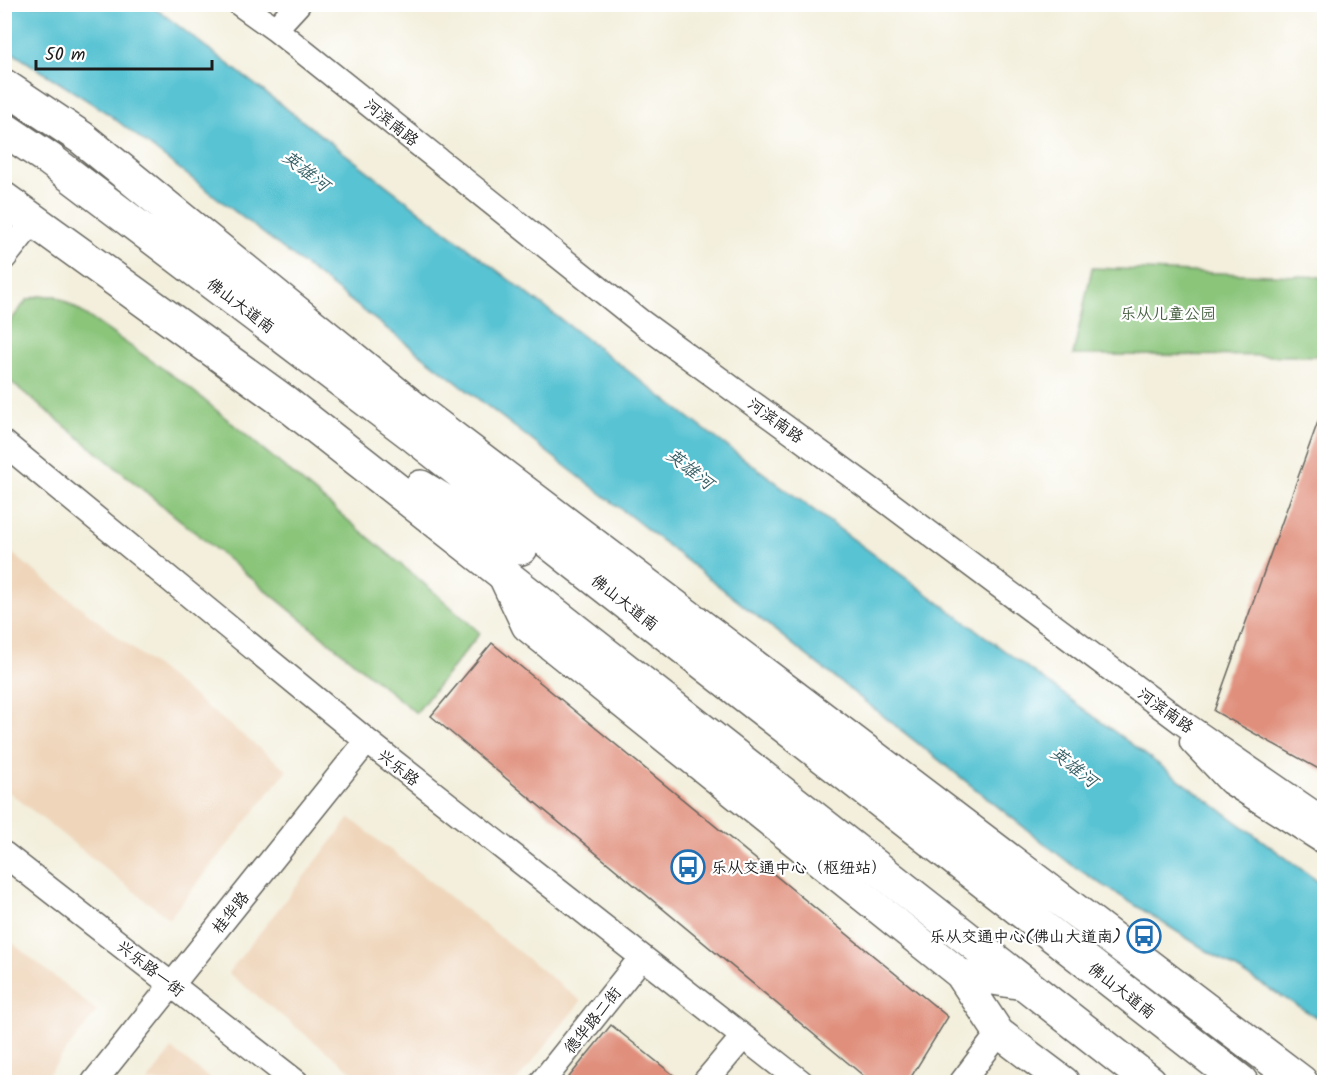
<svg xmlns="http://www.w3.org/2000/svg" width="1329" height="1087" font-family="Kalam,'LXGW WenKai TC',sans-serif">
<rect width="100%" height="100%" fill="#fff"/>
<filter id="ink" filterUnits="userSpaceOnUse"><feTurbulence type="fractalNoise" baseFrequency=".0167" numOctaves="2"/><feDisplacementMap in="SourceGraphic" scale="12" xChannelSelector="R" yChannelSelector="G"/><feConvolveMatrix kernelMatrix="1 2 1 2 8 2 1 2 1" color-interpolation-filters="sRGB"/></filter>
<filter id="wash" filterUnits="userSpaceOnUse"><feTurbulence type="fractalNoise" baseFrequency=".008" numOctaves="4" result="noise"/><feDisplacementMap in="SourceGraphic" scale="24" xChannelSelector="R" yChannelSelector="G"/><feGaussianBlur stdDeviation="1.35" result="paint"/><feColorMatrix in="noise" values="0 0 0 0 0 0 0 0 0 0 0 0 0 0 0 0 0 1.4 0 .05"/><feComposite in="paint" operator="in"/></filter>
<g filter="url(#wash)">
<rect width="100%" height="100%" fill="#f3efdc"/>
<path fill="#efd6bb" d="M4,547L287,770L169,919L5,789Z
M350,818L581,1001L516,1082H365L228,973Z
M5,937L97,1011L42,1082H5Z
M172,1049L214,1082H147Z"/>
<path fill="#8ac57a" stroke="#53704b" stroke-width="1.5" d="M1092,268L1324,277V356L1073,355Z
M39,296H56L77,309L185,384L434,592L480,633L416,713L5,377V328L27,300Z"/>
<path fill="#58c3d3" stroke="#3a7078" stroke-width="1.5" d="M4,5H149L163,14L705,430L1324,886V1022L1220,959L1073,866L634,519L107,113L5,48Z"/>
<g id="blocks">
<path fill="#e08f7b" d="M1324,405V772L1214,711Z
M492,643L948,1017L908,1082H871L431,716Z
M611,1025L677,1078L674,1082H565Z"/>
</g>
</g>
<g filter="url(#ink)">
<use href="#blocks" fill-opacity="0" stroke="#67665f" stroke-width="1.5"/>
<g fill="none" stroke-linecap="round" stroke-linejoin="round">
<defs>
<path id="minor" d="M240,4L275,29L641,322L885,500L1183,723L1315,814L1324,818
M275,29L298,4
M4,258L34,220
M4,443L367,741L801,1082
M1192,742L1230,782L1324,842
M4,854L296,1082
M94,1082L367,741
M542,1082L642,957
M705,1082L743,1037
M962,1082L999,1033"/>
<path id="major" d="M502,573L527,626L960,974L1026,985
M960,974L999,1033L1064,1082"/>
<path id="highway" d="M4,86L82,138L416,410L1301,1082
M4,129L49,159L413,435L579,566L1241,1082
M4,199L282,400L1150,1082
M421,487L521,548"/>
</defs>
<use href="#minor" stroke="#67665f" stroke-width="27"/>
<use href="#major" stroke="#67665f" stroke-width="33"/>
<use href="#highway" stroke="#67665f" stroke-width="36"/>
<use href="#minor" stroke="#fff" stroke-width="24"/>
<use href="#major" stroke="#fff" stroke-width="30"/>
<use href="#highway" stroke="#fff" stroke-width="33"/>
</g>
</g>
<defs>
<symbol id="bus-ring" viewBox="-11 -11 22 22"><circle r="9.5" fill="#fff" stroke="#1f6fb2" stroke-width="1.5"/><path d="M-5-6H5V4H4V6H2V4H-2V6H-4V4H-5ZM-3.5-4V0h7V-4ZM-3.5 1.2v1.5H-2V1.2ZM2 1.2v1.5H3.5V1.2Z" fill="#1f6fb2"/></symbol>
</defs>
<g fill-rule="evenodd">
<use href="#bus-ring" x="669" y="848" width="38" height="38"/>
<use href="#bus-ring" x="1125" y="917" width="38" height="38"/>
</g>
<g text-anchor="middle" stroke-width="4.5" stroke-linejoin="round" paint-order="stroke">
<g font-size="16" fill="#1c1c1c" stroke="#fff">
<text transform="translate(392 122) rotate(39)" y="6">河滨南路</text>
<text transform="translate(241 305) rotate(37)" y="6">佛山大道南</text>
<text transform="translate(776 420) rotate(36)" y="6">河滨南路</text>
<text transform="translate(625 602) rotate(38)" y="6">佛山大道南</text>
<text transform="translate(1166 710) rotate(36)" y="6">河滨南路</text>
<text transform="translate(399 767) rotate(38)" y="6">兴乐路</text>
<text transform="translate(230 912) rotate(-51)" y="6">桂华路</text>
<text transform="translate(151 968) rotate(38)" y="6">兴乐路一街</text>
<text transform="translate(1122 990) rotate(38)" y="6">佛山大道南</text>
<text transform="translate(592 1020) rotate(-51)" y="6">德华路二街</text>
</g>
<g font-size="16" fill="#486042" stroke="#fff">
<text x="1168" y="319">乐从儿童公园</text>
</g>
<g font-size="16" fill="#1c1c1c" stroke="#fff" text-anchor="start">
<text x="711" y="873">乐从交通中心（枢纽站）</text>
<text x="1121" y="942" text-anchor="end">乐从交通中心(佛山大道南)</text>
</g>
<g font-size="18" font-style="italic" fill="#345f65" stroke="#fff">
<text transform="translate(306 171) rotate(38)" y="6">英雄河</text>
<text transform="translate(690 469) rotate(38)" y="6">英雄河</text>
<text transform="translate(1074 767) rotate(38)" y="6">英雄河</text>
</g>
</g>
<rect width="1329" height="1087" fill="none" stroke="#fff" stroke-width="24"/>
<path d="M36 60v9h176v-9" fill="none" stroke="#1c1c1c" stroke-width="3"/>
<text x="45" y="60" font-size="18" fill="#1c1c1c" stroke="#ffffff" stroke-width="4.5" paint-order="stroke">50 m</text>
</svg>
